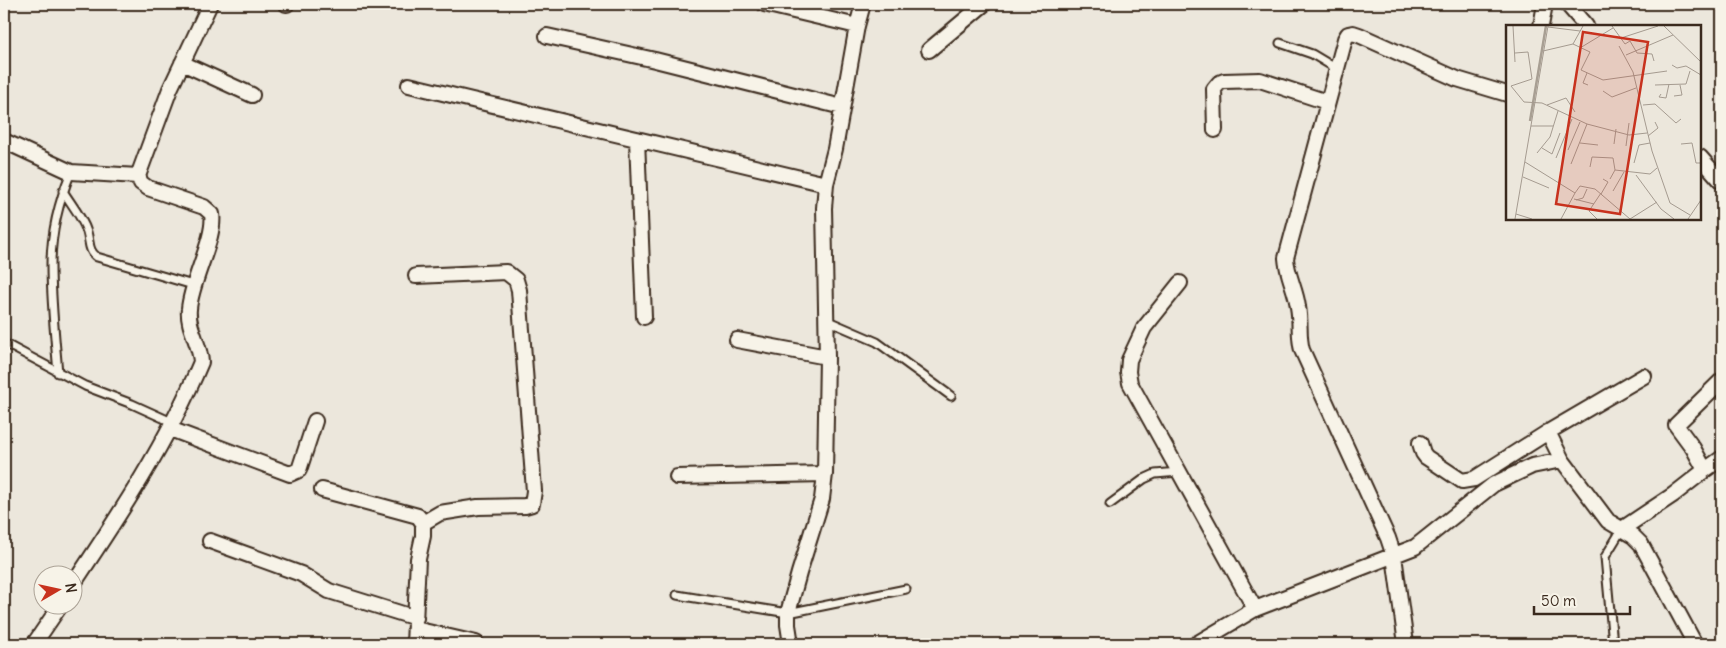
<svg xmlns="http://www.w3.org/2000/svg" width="1726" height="648" font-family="Delius,sans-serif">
<rect width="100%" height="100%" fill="#ece7dc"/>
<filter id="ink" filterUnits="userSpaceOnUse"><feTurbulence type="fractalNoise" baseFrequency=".02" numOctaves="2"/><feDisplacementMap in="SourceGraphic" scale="10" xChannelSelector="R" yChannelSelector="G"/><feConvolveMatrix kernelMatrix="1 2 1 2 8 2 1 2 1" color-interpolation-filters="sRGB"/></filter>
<g filter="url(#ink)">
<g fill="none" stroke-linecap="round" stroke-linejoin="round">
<defs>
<path id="lane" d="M1280,43L1312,54L1337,69
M63,191C71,204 83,218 87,232C90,242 88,251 97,257L193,285
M826,320L877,342L951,396
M4,343L85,386L132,404L174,423
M58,373C55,337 51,301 51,265C51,233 59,201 71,172
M1110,504L1144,479L1155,474L1179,472
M677,595L788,613L906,589
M1613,644L1605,557L1622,529"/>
<path id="street" d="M286,4H287
M764,4L857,26
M1567,4L1586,26
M1541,26L1545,4
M547,36L655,60L842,107
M929,50L984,4
M182,63L252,95
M409,85L826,184
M1215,130L1214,89L1219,83L1224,81L1260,80L1327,102
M637,139L644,317
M4,141L71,172L138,176L170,89L210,4
M1700,157L1722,182
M416,276L506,272L516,280L519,290L534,491L532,504L525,506L478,507L440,513L423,523
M1180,283L1144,328L1129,360L1128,372L1130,383L1255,609
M737,340L827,357
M1644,376L1548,432L1562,460L1608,521L1633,536L1641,544L1695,644
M170,429L290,474L299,470L315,421
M1420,443L1423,453L1426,457L1462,481L1474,479L1548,432
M1705,470L1722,458
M677,477L825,474
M322,490L418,516L423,523V536L418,559L414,644
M1622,529L1673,495L1705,470L1693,448L1676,425L1722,380
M210,541L301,574L329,591L416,618
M72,586C120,514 167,443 201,362C200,343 187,328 189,309C191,281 216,237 212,214L204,207L148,188L141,183L138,176
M415,629L476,643
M34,644L60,606
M791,644L788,625V613L799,573L822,499L825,474L827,357L824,208L826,184L835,149L857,26L863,4
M1196,644L1255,609L1415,547L1494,484L1532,466L1562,460
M1406,644L1394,556L1388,538L1302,350C1298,336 1301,322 1298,307C1296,290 1287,275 1286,258L1345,39L1348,34L1353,33L1359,35L1457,79L1507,94"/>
</defs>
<use href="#lane" stroke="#3b2a1e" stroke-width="11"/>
<use href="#street" stroke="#3b2a1e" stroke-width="18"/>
<use href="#lane" stroke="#f7f3e8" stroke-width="7"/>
<use href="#street" stroke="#f7f3e8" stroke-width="14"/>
</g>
</g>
<g transform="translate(1506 25)">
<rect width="195" height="195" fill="#ece7dc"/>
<path fill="none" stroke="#a89f93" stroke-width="2.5" d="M24,96L40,1"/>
<path fill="none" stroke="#a59b90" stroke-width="1" d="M7,1L9,37M77,1L67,19L84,27L75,45L97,55L161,46M106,1L119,19L124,16L131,28L146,29L148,36M158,1L195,37M42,2L74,6M115,13L152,1M113,21L127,47L146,126L164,178L184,190M74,23L107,3M37,26L67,19M9,28L22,27L26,54L5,61L18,77L36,78L81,99L123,110L141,108M120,30L167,10M166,40L171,43L180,41L195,50M81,48L77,58L82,60M149,60L180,59L184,46M97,66L106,72L130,63M155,69L153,72L160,73L163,59M168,71L176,70L174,60M41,80L60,73L69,87M137,80L149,79L170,98L175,94M25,101H47M142,111L152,103L149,97M74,118L92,120M108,119L110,104M175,119L186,118L190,138H195M120,121L123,98M36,123L46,129L54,108M62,125L74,97M31,128L44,112L52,86M50,133L66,94M19,137L69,168L55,194M128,138L133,120L144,118M65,139L81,99M84,142L86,132L107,133L109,145M130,150L155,184L168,194M17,152L43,163M104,154L109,145L144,149L151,143M107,166L118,147M69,168L74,161L89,164L124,194L151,177M95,169L102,157L97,154M68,174L88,179M70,175L77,173L81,164M10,189L26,194M9,194L42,1M91,194L83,186L95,168M182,194L195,175"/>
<path fill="#c8321e" fill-opacity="0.15" stroke="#c8321e" stroke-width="2.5" d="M77,7L142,17L114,189L50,179Z"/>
<rect width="195" height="195" fill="none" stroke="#3b2a1e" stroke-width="2.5"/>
</g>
<rect width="1726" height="648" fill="none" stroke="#f7f3e8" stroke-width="20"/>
<rect x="10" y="10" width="1706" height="628" fill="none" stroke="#3b2a1e" stroke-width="2" filter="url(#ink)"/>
<g transform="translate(58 590) rotate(81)"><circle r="24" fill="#f7f3e8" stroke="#aca397"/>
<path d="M0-4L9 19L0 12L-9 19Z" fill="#c8321e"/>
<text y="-8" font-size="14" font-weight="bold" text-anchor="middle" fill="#3b2a1e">N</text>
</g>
<path d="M1534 606v8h96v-8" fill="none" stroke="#3b2a1e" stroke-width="2.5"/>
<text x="1541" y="606" font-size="15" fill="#3b2a1e" stroke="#f7f3e8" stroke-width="4" paint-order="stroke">50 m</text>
</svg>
